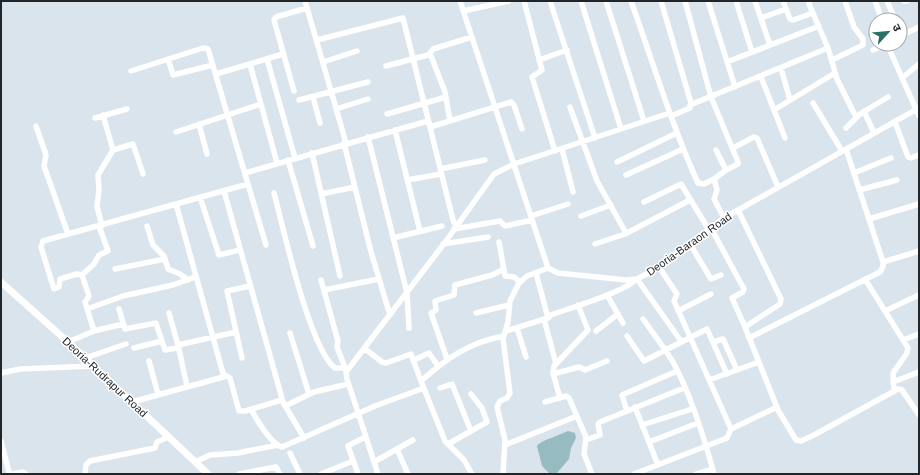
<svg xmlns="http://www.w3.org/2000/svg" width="920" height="475" font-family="Arial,'Noto Sans Devanagari',sans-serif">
<rect width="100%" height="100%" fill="#dae4ed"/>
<path fill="#96bcc2" d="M568,431L575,433L576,438L571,448L569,459L557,473H549L542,466L537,446C540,441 560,435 568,431Z"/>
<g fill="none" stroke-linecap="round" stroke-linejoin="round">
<path stroke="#fff" stroke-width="5.5" d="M305,1L346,143
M460,1L548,268L558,273L626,280L637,279L654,270L724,218L919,108
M524,1L542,70L532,77L555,151
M550,1L595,138
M581,1L621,129
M606,1L644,121
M631,1C653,62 671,124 698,183L704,184L714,179
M661,1L691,103L690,108L671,116
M685,1L711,97L738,162V164L726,170
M708,1L735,87
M736,1L752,52
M755,1L770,45
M783,1L790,19L793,20L813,13
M810,1L809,4L828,48L837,79L856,117
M875,1L882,20
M887,1L894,17
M904,1H907
M463,11L509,1
M761,18L786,9
M900,36L919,27
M317,40L403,18L453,220L456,226
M887,44L919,116
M873,50L885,44
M429,55L433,49L472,37
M168,59L173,75L213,65
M267,59L295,158
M539,60L567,50
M832,60L863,45V39L854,27L845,1
M323,62L357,51
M727,62L819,26
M250,64L277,163
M386,66L428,55L431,56L445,92L450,121
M781,68L790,100
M131,71L203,48L208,49L266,245
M216,74L283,54
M761,77L785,138
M902,78L919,64
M294,91L274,20L276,17L307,8
M313,97L320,123
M299,100L368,82
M813,103L842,151
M690,105L828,48
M570,107L597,181L626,233
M336,109L368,99
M774,110L835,73
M864,111L874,133
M387,114L446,97
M95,118L127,109
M895,122L908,157L911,158L919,155
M199,124L207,154
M36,126L46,155L44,166L68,234
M430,127L511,102L514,105L522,129
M846,128L860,114L888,97
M395,130L420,231
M176,132L261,104
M368,137L407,293L409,328
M344,143L371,252L390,315
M733,148L754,137L757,138L778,187
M562,149L573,192
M846,149L883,262L919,251
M113,150L133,144L143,174
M716,150L726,170L714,179L717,190L714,199L724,218
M312,153L340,276
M288,160L313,246
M617,162L677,133
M440,169L485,160
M245,173L428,121
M854,173L891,158
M626,175L683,149
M407,180L441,174
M859,190L897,180
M224,191L283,402L304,438
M274,193C283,227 310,350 335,368H345
M321,194L355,187
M200,197L219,255L240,250
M644,202L681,184L709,230
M176,204L224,377
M738,210L781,299L780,304L745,327L778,410L796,440L801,441L814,435L898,389L902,390L919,415
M531,216L568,204
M581,216L611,205
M869,219L919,204
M102,226L97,206L99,190L98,175L113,150L103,115
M147,226L153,245L164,256L168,269L180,274L188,280
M711,228L744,289L743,292L732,298L745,327
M454,229L500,221L505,226L532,220
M393,238L442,226
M499,242L505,276L514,277L520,282
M443,244L488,237
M595,244L625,234L690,200
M690,244L711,279L721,275
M659,267L677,294L674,301L731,429
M115,269L165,259
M536,273L548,318
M82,275L94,264L99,255L108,251L99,226
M637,279L681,341
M865,279L908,348L907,353L893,373L894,391
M321,280L338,341L337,347L346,370
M324,290L379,279
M607,295L623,323
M87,309L123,296L173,285L195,277
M119,309L125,329L156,323L165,350L177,348
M678,311L711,294
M885,311L919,295
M169,313L178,345
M476,313L509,305
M544,319L556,364
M643,319C653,333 664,347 673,362C691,395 704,437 714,474
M517,328L526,357
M94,331L85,302L89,296L82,275L77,274L60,279L59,287L54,289L41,247L43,241L248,184
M506,331L548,318L551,315C567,309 627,291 635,280
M596,331L618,314
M290,333L309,394
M627,336L644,361L707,329L727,374
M749,338L880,272L883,267V262
M903,340L919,334
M68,342L94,331L123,324
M713,342L723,339L737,370
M134,348L162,341
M364,348L382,362L386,363L411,354L421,381
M85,358L126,344
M242,358L227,291L250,286
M447,359L431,313L436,310L435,301L454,295L455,285L492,275L504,269
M414,360L429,353L438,366
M149,361L158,394
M1,373L20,369L93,366
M553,374L579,367L585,370L607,361
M709,380L759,362
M893,382L919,372
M187,386L178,345L236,332
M440,388L452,384L471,431
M560,398L553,373L554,366L588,330L578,305
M132,402L227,376L230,378L239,411H245L282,400
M545,402L566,396L569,398L586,437L584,454L592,474
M285,406L314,392L348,384
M635,407L658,465
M251,409C256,419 271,444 282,447L375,406L424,388
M627,411L622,395L677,371
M642,425L692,409
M586,440L600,435L598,424L600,422L684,388
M1,441L9,472L12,474L23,472L26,474
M649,442L698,423
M448,444L487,422L482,408L471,394
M505,445L577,416
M397,449L408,474
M290,453L300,474
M195,462L210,455L238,453L278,445
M374,462L413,440
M85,474L86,465L90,461L155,448L157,442L168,437
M239,474L276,467L280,474
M321,474L353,461
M358,474L348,446L365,437
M378,474L347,379L346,372L446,241L494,174L514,164L670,113
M472,474L464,460L445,441L421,381C447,358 470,342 504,336
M503,474L505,440L497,407L500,401L507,398L510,393L503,339L508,322L510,301L519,283L527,276L548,268
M634,474L727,438L731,429L777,407
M696,474L712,469"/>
<path stroke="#fff" stroke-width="7" d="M1,282L68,342L208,474"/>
</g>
<g text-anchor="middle" stroke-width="3" stroke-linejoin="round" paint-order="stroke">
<g font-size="11" fill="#212528" stroke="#fff">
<text transform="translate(689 244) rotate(-35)" y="4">Deoria-Baraon Road</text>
<text transform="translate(105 377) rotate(43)" y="4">Deoria-Rudrapur Road</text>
</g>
</g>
<rect width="920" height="475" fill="none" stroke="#212528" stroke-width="4"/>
<g transform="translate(888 32) rotate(63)"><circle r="19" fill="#ffffff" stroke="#a6a8a9"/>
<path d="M0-3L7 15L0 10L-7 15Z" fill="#2a7066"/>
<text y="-6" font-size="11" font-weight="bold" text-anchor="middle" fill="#212528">उ</text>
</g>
</svg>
